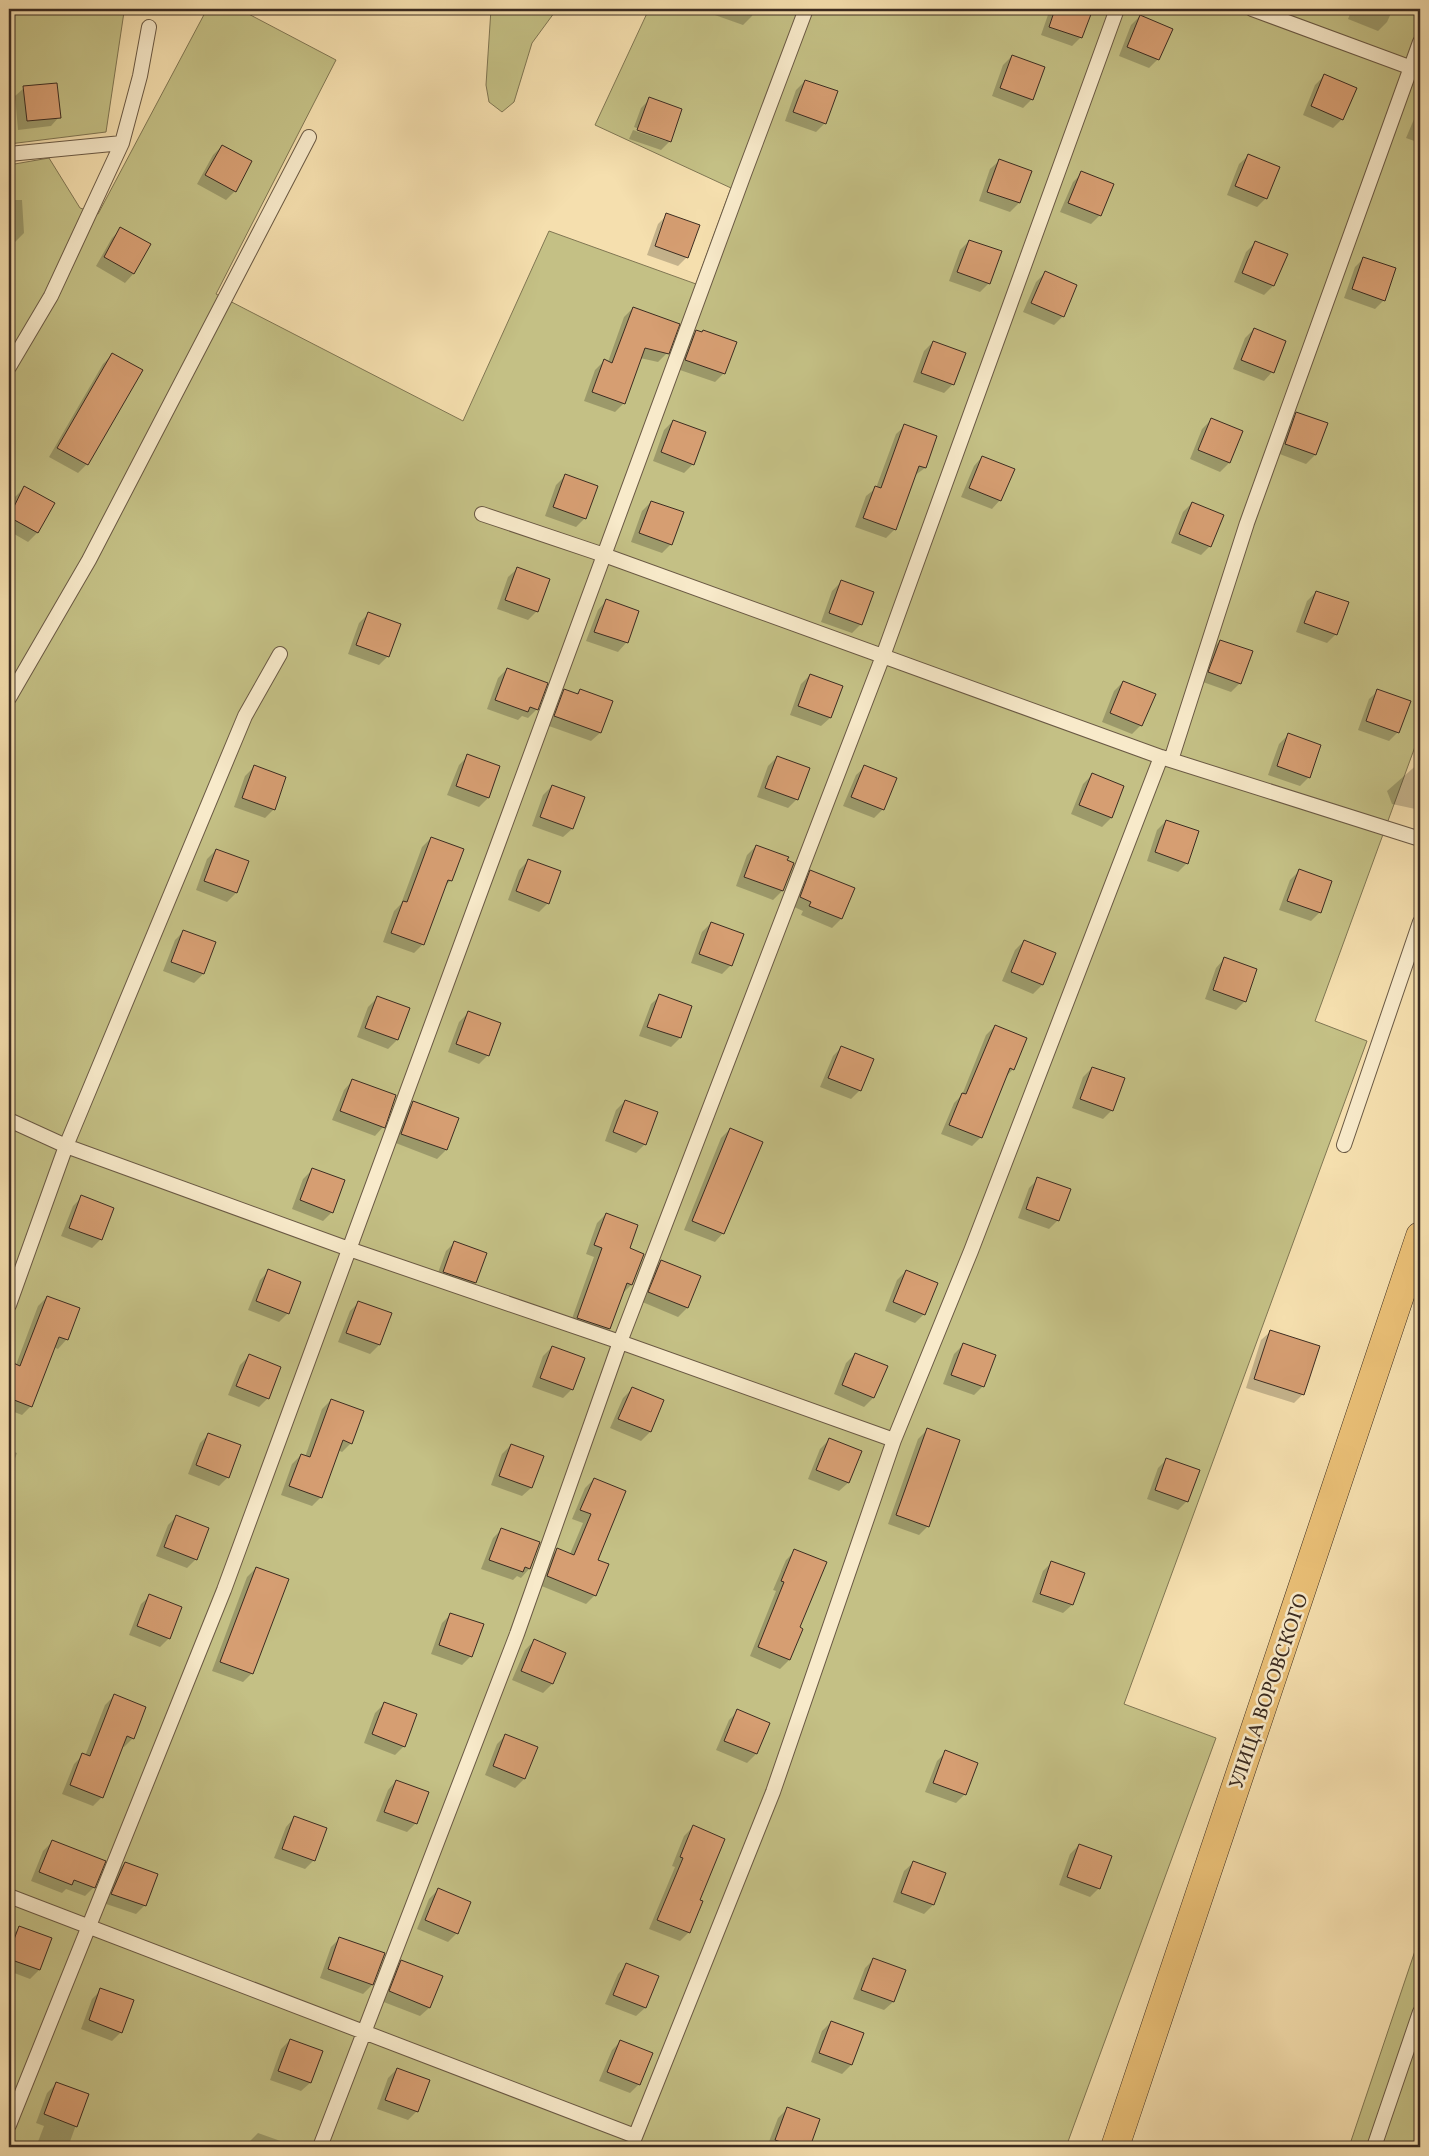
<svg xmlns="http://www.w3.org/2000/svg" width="1429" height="2156" font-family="Vollkorn,serif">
<rect width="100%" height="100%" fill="#f5dfae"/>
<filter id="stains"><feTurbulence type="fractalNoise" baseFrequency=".004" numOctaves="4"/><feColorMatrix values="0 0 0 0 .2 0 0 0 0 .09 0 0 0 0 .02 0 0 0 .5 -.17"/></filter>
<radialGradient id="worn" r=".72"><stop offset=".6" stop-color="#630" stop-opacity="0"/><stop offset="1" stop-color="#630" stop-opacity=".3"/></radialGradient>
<path fill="#c4c085" stroke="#807653" d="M9,9H119L124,12L106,132L9,144Z
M207,9H239L336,60L216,294L463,421L549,231L696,284L731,188L595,125L649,9H1420V733L1315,1021L1367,1041L1124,1704L1216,1738L1066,2147H9V165L49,158L80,208L98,214Z
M491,9H557L532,43L514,102L502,112L489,102L486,85Z
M1420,1936V2147H1349Z"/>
<path fill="#0003" d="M714,9H755L752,16L743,25L712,14Z
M1050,9H1091L1081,37L1072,46L1041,35Z
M1352,9H1393L1387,22L1378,31L1348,19Z
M1140,16L1158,59L1149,68L1119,56L1131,25Z
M1012,56L1032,99L1023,108L992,96L1003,65Z
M1324,76L1342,119L1333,128L1303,115L1315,85Z
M805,81L825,123L816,132L785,121L796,90Z
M24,88L59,117L51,126L18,130L15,96Z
M650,99L670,141L661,150L629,139L633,130L666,141V139L634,127L641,108Z
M1420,105V143L1406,138Z
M222,146L235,191L226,200L197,184L213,155Z
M1248,156L1266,198L1257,207L1227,195L1239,164Z
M999,161L1019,203L1010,212L979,201L990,169Z
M1082,173L1100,215L1091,224L1060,212L1073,182Z
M9,200H22L24,233L15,242H9Z
M667,215L687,257L678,266L647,255L658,224Z
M121,229L133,274L125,283L96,266L112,238Z
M969,241L989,283L980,292L949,281L960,250Z
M1255,243L1286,255L1273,286L1264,295L1234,282L1246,252Z
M1364,258L1384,300L1375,309L1344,298L1355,267Z
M1045,273L1063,316L1054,325L1023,312L1036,282Z
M633,308L667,353L658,362L640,358L624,403L615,412L584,401L595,370L604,361L608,362L624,317Z
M9,312L13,315L9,322Z
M1254,329L1272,372L1264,381L1233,369L1245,338Z
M696,332L701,333L724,373L715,382L677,369L687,341Z
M933,342L953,384L944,393L913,382L924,351Z
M112,355L87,464L78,473L49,457L103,364Z
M1297,413L1315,455L1306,464L1277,453L1288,422Z
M1211,420L1229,463L1220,472L1190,459L1202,429Z
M673,421L693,464L684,473L653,461L664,430Z
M905,426L936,437L925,468L914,476L895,529L886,538L855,527L866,496L876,488L896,434Z
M982,457L1000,500L992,509L961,497L974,466Z
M565,476L585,518L576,527L545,516L556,485Z
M24,488L53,504L37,533L28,542L9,531V509L15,497Z
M651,502L671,544L662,553L631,542L642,511Z
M1192,503L1210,546L1201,555L1171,543L1183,512Z
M517,569L537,611L528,620L497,609L508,577Z
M841,582L861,624L852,633L821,622L832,591Z
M1316,592L1336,634L1327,643L1296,632L1307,601Z
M606,601L637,612L626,643L618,652L586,641L598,610Z
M368,614L388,656L379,665L348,654L359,623Z
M1220,641L1240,683L1231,692L1200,681L1211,650Z
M507,669L537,709L528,718L522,716L518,720L487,709L498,678Z
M810,675L841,686L830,718L821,726L790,715L801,684Z
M1123,682L1141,725L1132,734L1102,722L1114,691Z
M565,690L576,694L580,690L600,733L591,741L546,725L556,699Z
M1378,691L1398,732L1389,741L1358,730L1369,699Z
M1288,735L1309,777L1300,786L1268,775L1279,744Z
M468,756L499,767L488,798L479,807L447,795L459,765Z
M777,757L797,799L788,808L757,797L768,766Z
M1420,762V810L1392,804L1387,791Z
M254,767L274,809L265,818L234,807L245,776Z
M865,767L883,809L874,818L843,806L856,775Z
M1092,775L1123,787L1111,818L1102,827L1071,814L1083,784Z
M552,786L572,829L563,837L532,826L543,795Z
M1166,821L1187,863L1178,872L1147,861L1157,830Z
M431,838L451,880L444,887L423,944L414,953L383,942L394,911L401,904L422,847Z
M756,846L786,861L782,891L773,900L736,886L747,855Z
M216,850L236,893L227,902L196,890L207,859Z
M528,861L548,903L539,912L508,900L519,870Z
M811,871L853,889L841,919L832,928L801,915L803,911L792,906L802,880Z
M1299,871L1320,912L1311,921L1279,910L1290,880Z
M711,923L731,965L722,974L691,963L702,932Z
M184,931L203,974L194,983L163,971L175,940Z
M1024,941L1055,954L1042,985L1033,994L1002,981L1015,950Z
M1224,959L1245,1001L1236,1010L1205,999L1216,968Z
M660,996L691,1007L680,1038L671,1047L639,1036L651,1004Z
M377,998L408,1009L397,1040L388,1049L357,1037L368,1007Z
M468,1013L488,1055L479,1064L448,1052L459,1022Z
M995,1026L1013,1069L1005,1078L981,1137L972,1146L941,1134L954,1103L962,1095L986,1035Z
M841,1048L860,1090L851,1099L820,1087L833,1056Z
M1092,1068L1112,1110L1103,1119L1072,1108L1083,1077Z
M352,1081L383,1127L375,1136L332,1120L344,1090Z
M625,1101L645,1144L636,1153L605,1141L616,1110Z
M413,1103L457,1119L446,1150L437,1159L393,1142L404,1112Z
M730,1129L723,1233L715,1242L684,1230L721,1138Z
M312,1170L332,1212L323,1221L292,1209L303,1179Z
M1038,1179L1058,1220L1049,1229L1018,1218L1029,1188Z
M82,1197L101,1239L92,1248L61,1236L73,1206Z
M606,1214L629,1249L631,1285L622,1294L609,1329L600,1338L569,1327L594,1257L586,1254L597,1223Z
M455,1242L486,1254L475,1283L466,1292L435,1281L446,1251Z
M661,1262L699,1277L687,1308L678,1317L640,1301L652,1271Z
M269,1271L288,1313L279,1322L248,1310L260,1280Z
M906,1271L924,1314L915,1323L885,1311L897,1280Z
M47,1297L78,1309L66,1340L58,1349L53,1347L31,1406L22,1415L9,1410V1366L11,1364L16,1365L38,1306Z
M359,1302L390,1313L379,1345L370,1354L338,1342L350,1311Z
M1270,1332L1303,1394L1294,1403L1246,1388L1261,1340Z
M963,1345L983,1386L974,1395L943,1384L954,1354Z
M552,1347L572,1389L563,1398L532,1387L543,1356Z
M855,1354L873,1398L864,1407L834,1394L846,1363Z
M249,1356L268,1398L259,1407L228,1395L240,1365Z
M632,1389L662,1401L650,1432L641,1441L610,1428L623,1398Z
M331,1400L351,1443L342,1452L338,1450L321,1497L312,1506L281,1495L292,1464L301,1455L305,1457L322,1409Z
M927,1430L928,1526L919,1535L888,1524L918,1439Z
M209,1434L228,1477L219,1486L188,1474L200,1443Z
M829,1440L860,1452L848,1483L839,1491L808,1479L820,1449Z
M511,1445L531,1488L522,1496L491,1485L502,1454Z
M9,1450L17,1453L9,1474Z
M1167,1459L1187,1501L1178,1510L1147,1499L1158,1468Z
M594,1479L596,1560L595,1595L586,1604L539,1585L548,1559L557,1550L570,1554L583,1523L572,1519L585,1488Z
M176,1517L196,1559L187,1568L156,1556L168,1525Z
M502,1529L529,1569L521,1578L517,1576L513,1580L481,1569L493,1538Z
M795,1551L798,1628L802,1630L789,1660L780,1669L750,1656L776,1591L773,1590L786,1560Z
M1052,1562L1072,1605L1063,1613L1032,1602L1043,1571Z
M256,1568L252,1673L243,1682L212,1671L247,1577Z
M150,1596L169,1638L160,1647L129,1635L141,1604Z
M451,1614L471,1656L462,1665L431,1654L442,1623Z
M534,1641L565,1654L552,1684L543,1693L512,1680L525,1650Z
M114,1696L133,1738L124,1747L121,1746L102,1797L93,1806L62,1794L74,1764L83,1755L85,1756L105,1705Z
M384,1704L404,1746L395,1755L364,1743L375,1713Z
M738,1711L769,1724L756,1754L747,1763L716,1750L729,1720Z
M506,1735L536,1748L524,1779L515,1788L485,1775L497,1744Z
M946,1752L965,1794L956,1803L925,1792L937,1761Z
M396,1781L416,1823L407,1832L376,1821L388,1790Z
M294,1818L314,1860L305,1869L274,1858L286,1827Z
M693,1827L699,1901L701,1902L689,1932L680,1941L649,1929L675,1867L672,1866L684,1836Z
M52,1842L94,1887L85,1896L66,1889L62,1893L31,1881L43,1851Z
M1079,1845L1099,1888L1090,1897L1059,1885L1070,1854Z
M125,1863L145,1905L136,1914L103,1903L116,1872Z
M913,1863L933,1905L924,1914L893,1902L904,1871Z
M438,1890L457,1933L448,1942L417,1929L429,1899Z
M19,1928L50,1939L39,1970L30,1979L9,1971V1940Z
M340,1938L383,1954L372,1985L363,1994L320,1978L331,1947Z
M874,1959L893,2002L884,2010L853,1999L865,1968Z
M402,1961L441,1977L429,2008L420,2016L381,2001L393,1970Z
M626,1965L657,1977L645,2008L636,2016L605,2004L618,1974Z
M101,1990L121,2032L112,2041L81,2029L92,1999Z
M831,2022L851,2065L842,2074L811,2062L822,2031Z
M9,2027L15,2029L9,2047Z
M290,2040L310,2083L301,2091L270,2080L281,2049Z
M621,2041L639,2084L630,2093L599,2081L612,2050Z
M397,2069L417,2111L408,2120L377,2109L388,2078Z
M56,2084L87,2095L68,2147H36L44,2126L36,2123L47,2093Z
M1420,2088V2102L1416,2100Z
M787,2109L818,2120L808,2147H767L778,2118Z
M258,2133L289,2144L288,2147H247L249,2142Z"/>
<path fill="#d69e72" stroke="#3c2c21" d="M1055,9H1093L1082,38L1049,27Z
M1140,15L1173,29L1159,60L1127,47Z
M1012,55L1045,67L1033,100L1000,88Z
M1324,74L1357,88L1343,120L1311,106Z
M805,80L838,91L826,124L793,112Z
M57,83L61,118L27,121L23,86Z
M649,97L682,109L671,142L637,130Z
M222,145L252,161L236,192L205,175Z
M1248,154L1280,167L1267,199L1235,186Z
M999,159L1032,171L1020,203L987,192Z
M1081,171L1114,184L1101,216L1068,203Z
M666,213L700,225L688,258L655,246Z
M120,227L151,244L134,274L104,257Z
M969,240L1002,251L990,284L957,272Z
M1255,241L1288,254L1274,286L1242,273Z
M1363,257L1396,268L1385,301L1352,289Z
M1045,271L1077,285L1064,317L1031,303Z
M633,307L680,324L669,354L645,348L625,404L592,392L604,359L612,363Z
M1254,328L1286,341L1274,373L1241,360Z
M696,330L702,332L703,330L737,342L725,374L685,360Z
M933,341L966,353L954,385L921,373Z
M112,353L143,370L88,465L57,448Z
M1296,412L1328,423L1316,455L1285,444Z
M1211,418L1243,431L1230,463L1198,450Z
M673,420L706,432L694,465L661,452Z
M904,424L937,436L926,468L919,466L896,530L863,518L875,486L881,488Z
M982,456L1015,469L1001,501L969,488Z
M565,474L598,486L586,519L553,507Z
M24,486L55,503L38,533L9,517Z
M651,501L684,512L672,545L639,533Z
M1192,502L1224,515L1211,547L1179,534Z
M517,567L550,579L538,612L505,600Z
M841,580L874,592L862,625L829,613Z
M1316,591L1349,602L1337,635L1304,623Z
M606,599L639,611L628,643L594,632Z
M368,612L401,624L389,657L356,645Z
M1220,640L1253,651L1241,684L1208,672Z
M507,668L548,683L538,710L530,707L528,712L495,700Z
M810,674L843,686L831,718L798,706Z
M1123,681L1156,694L1142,726L1110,713Z
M564,689L578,694L580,689L613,701L601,733L554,716Z
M1377,689L1411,701L1399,733L1366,721Z
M1288,733L1321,745L1310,778L1277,766Z
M467,754L500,766L489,798L456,786Z
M777,756L810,768L798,800L765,788Z
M254,765L286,777L275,810L242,798Z
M864,765L897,778L884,810L851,797Z
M1092,773L1124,786L1112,818L1079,805Z
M552,785L585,797L573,829L540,817Z
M1166,820L1199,831L1188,864L1155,852Z
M431,837L464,849L452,881L448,880L424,945L391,933L403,901L407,902Z
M756,845L789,857L787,860L794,863L783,891L744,877Z
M216,849L249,861L237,893L204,881Z
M528,859L561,871L549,904L516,891Z
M1299,869L1332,881L1321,913L1287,901Z
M810,870L855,888L842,919L809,906L811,902L800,897Z
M711,922L744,934L732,966L699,954Z
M183,930L216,942L204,974L171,962Z
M1024,940L1056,953L1043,985L1011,972Z
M1224,957L1257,969L1246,1002L1213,990Z
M659,994L692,1006L681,1038L647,1027Z
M377,996L410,1008L398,1040L365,1028Z
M468,1011L501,1023L489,1056L456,1044Z
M995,1025L1027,1038L1014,1070L1010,1068L982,1138L949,1125L962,1093L966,1094Z
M841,1046L874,1059L861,1091L828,1078Z
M1092,1067L1125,1078L1113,1111L1080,1099Z
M352,1079L396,1095L385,1128L340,1111Z
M625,1100L658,1112L646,1145L613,1132Z
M413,1101L459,1118L447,1150L401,1134Z
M730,1128L763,1142L724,1234L692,1221Z
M312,1168L345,1180L333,1213L300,1200Z
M1037,1177L1071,1189L1059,1221L1026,1209Z
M81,1195L114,1208L102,1240L69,1228Z
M606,1213L638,1225L630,1248L644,1254L632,1285L627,1283L610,1329L577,1318L602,1248L594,1245Z
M454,1241L487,1253L476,1283L443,1272Z
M661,1260L701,1276L688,1308L648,1292Z
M268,1269L301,1282L289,1314L256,1301Z
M906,1270L938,1283L925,1315L893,1302Z
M47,1296L80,1308L68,1340L59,1337L32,1407L9,1398V1361L20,1366Z
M358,1301L392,1313L380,1345L346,1333Z
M1270,1330L1320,1346L1304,1395L1254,1379Z
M963,1343L996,1355L984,1387L951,1375Z
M552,1346L585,1358L573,1390L540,1378Z
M855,1353L888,1366L874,1398L842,1385Z
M249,1354L281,1367L269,1399L236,1386Z
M632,1387L664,1400L651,1432L618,1419Z
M331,1399L364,1411L352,1444L343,1440L322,1498L289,1486L301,1454L310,1457Z
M927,1428L960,1440L929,1527L896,1515Z
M208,1433L241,1445L229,1478L196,1465Z
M829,1438L862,1451L849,1483L816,1470Z
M511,1444L544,1456L532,1488L499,1476Z
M1166,1458L1200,1470L1188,1502L1155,1490Z
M594,1478L626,1491L598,1560L609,1564L596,1596L547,1576L557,1548L574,1555L591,1514L580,1510Z
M176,1515L209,1528L197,1560L164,1547Z
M501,1528L540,1542L530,1569L525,1567L523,1572L489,1560Z
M794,1549L827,1562L800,1627L803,1629L790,1660L758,1647L784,1582L781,1581Z
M1051,1561L1085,1573L1073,1605L1040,1594Z
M256,1567L289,1579L253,1674L220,1662Z
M149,1594L182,1607L170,1639L137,1626Z
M450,1613L484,1624L472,1657L439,1645Z
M534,1639L566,1653L553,1684L521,1671Z
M114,1694L146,1707L134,1739L127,1736L103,1798L70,1785L82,1753L90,1756Z
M384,1702L417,1714L405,1747L372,1734Z
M737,1709L770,1723L757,1754L724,1741Z
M505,1734L538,1747L525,1779L493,1766Z
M945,1750L978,1763L966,1795L933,1783Z
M396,1780L429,1792L417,1824L384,1812Z
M294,1816L327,1828L315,1861L282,1849Z
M693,1825L725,1839L700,1900L703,1901L690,1933L657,1920L683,1858L680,1857Z
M52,1840L106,1861L95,1888L74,1880L72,1885L39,1872Z
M1079,1844L1112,1856L1100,1889L1067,1877Z
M913,1861L946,1873L934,1905L901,1893Z
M125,1862L158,1874L146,1906L111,1894Z
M438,1888L471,1902L458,1934L425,1920Z
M19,1926L52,1938L40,1970L9,1959V1953Z
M339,1937L385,1953L373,1985L328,1969Z
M873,1958L906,1970L894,2002L861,1990Z
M401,1960L443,1976L430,2008L389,1991Z
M626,1963L659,1976L646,2008L613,1995Z
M100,1988L134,2000L122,2033L89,2020Z
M831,2021L864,2033L852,2065L819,2053Z
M290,2039L323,2051L311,2083L278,2071Z
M620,2040L653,2053L640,2085L607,2072Z
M397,2068L430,2080L418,2112L385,2100Z
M56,2082L89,2094L77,2127L44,2114Z
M787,2107L820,2119L810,2147H795L775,2140Z"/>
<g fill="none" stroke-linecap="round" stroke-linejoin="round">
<defs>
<path id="lane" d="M1252,9L1420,71
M9,154L122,143
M9,367L51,296L122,143L140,76L149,27
M482,514L604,555L1161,757L1420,839
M9,698L89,560L309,137
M1171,760L1247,523L1420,42
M9,1120L66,1146L349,1249L620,1342L894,1440
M1344,1145L1420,922
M9,1305L66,1146L245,716L280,654
M9,1896L635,2136
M9,2125L224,1590L744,174L806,9
M320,2147L517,1634L620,1342L883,656L1117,9
M631,2147L773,1792L894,1440L971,1251L1161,757
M1374,2147L1420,2012"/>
<path id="primary" d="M1115,2147L1420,1236"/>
</defs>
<use href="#lane" stroke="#6a5944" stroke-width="16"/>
<use href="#primary" stroke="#3c2c21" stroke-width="29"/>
<use href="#lane" stroke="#f8eaca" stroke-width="14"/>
<use href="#primary" stroke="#eac077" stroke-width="28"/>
</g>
<g text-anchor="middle" stroke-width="5" stroke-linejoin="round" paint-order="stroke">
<g font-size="20" fill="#3c2c21" stroke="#f8eaca">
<text transform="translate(1268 1691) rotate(-71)" y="7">УЛИЦА ВОРОВСКОГО</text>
</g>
</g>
<rect width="1429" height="2156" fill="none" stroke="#f5dfae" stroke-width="30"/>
<rect x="10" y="10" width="1409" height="2136" fill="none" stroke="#3c2c21" stroke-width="2.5"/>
<rect x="15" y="15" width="1399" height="2126" fill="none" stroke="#3c2c21"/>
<rect width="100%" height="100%" filter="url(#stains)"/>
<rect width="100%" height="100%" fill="url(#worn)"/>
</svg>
